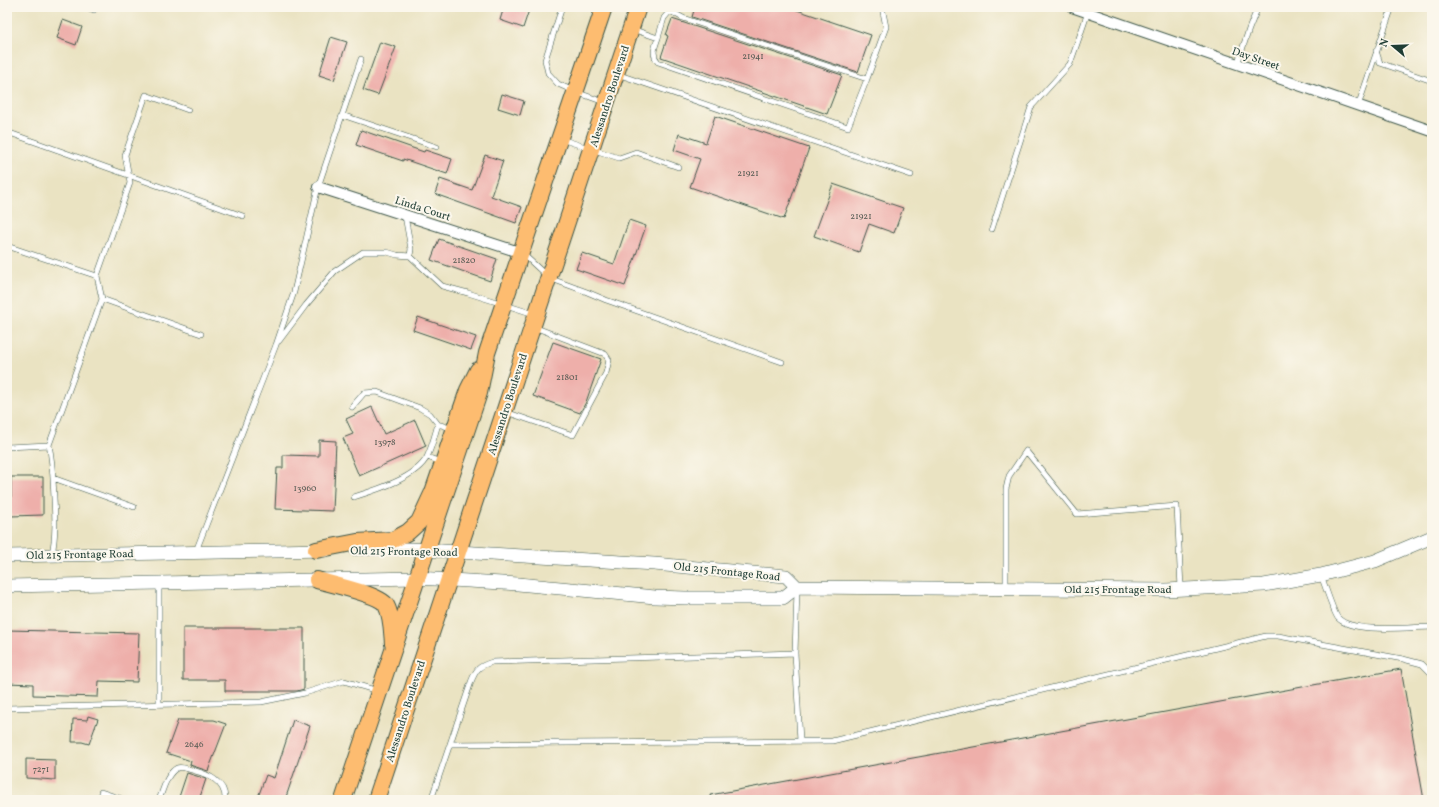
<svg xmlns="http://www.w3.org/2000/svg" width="1439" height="807" font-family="Vollkorn,serif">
<rect width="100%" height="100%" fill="#fbf7ec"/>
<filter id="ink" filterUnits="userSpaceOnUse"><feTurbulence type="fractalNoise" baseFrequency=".025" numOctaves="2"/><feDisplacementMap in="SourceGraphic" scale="8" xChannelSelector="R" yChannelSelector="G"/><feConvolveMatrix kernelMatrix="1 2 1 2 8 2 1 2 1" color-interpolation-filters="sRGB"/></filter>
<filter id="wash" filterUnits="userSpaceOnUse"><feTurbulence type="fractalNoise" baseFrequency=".012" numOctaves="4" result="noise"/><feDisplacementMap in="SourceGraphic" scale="16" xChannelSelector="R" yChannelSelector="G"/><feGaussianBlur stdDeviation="0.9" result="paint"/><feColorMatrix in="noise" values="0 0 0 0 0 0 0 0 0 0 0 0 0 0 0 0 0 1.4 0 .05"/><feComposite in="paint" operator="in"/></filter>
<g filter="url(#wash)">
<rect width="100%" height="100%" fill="#eae3c2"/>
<g id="blocks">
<path fill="#eeafaa" d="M504,7H530L523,28L500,20Z
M695,7H788L871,35L858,72L692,17Z
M672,19L842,75L827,114L661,57L668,36L666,35Z
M63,20L82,27L76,45L57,38Z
M331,37L347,42L334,80L319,75Z
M380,42L396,47L378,95L363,90Z
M502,94L524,101L520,115L498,108Z
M715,116L809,148L784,219L690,187L700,159L674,150L679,134L706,143Z
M361,130L424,152L425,150L452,159L447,174L403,159V161L356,145Z
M485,155L503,161L491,196L522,207L516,223L435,194L440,179L472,190Z
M833,184L903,208L894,233L869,224L859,252L814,236Z
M629,220L646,226L625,286L576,269L582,253L614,264Z
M439,239L497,259L490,281L431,260Z
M418,317L476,337L471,350L413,330Z
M553,342L601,359L586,402L580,413L533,396Z
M372,407L384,434L415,420L426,446L359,476L343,438L353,434L346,419Z
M319,440L336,441L333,511L275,509L277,468H283V455L319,456Z
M11,477H43V515L11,516Z
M183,628H304V689L297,691H225V680H183Z
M7,630L139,633L137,682L99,681L98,697L33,695V684L7,683Z
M1401,669L1424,800H711L710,795Z
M88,716L98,719L89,744L82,742H72L73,719L87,720Z
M178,720H214L226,724L208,771L190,765L191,761L166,753Z
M293,720L310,726L285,800H267L258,797L266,775L274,778Z
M26,759L55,760V780L26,778Z
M187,773L206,779L199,800H178Z"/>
</g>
</g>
<g filter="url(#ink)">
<use href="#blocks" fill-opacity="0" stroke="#3d5649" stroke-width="1"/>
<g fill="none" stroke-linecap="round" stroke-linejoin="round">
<defs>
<path id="service" d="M86,7L94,10
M562,7L545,60L548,73L558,84L576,92L604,102
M591,7L601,11
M671,7L670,11L683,18L867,79L886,27L882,7
M632,29L658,38L664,18L670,11
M658,38C655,47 651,54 658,62L848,127L867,79
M1376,51L1380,63L1432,81
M1237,65L1249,29L1258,7
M617,74L911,175
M1358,106L1392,7
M342,115L437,147
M7,132L243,216
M561,139L619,158L636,152L678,167
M992,229L1031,107L1070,64L1088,12
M7,246L97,276
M523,254L549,278L587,292L606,300L782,362
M410,256L442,286L468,293L534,314
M102,299L201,334
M279,341L306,305L335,271L363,252H387L397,255L410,256L411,249L405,216
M352,407L364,393L377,392L420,408L430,414L438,424C435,434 432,447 427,457C416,478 376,490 354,497
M506,412L573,435L606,373L609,360L605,354L534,327
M438,424L453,429
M7,447L49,445
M427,457L441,462
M53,478L134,507
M196,551L276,345L294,292L318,187L361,59
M52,554C56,535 55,517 54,498C53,480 53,463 49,445L102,299L97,276L130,183L125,155L146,95L188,110
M1321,575C1324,583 1334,614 1338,618C1353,634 1411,627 1432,627
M1006,588V489L1009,476L1026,451L1077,514L1177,506L1181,588
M797,590L795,653L800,741
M159,705V584
M7,708L261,702L305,693L344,681L378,691
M450,744L832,741L1266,636H1278L1403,659L1422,664L1432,674
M101,792L125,800
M159,800C163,790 167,773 177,768C181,766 187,769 192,770C207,774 226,781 225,800
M431,800L471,682C476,669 479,666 492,662L795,653"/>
<path id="minor" d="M1072,7L1432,131
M318,187L522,253"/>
<path id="tertiary" d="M356,549H411L654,564L786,576L797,587
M7,556L326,550
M7,586L417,578L518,584L655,597L685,598H783L797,587L1166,590L1264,585L1321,575L1375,561L1432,537"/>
<path id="primary" d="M316,550L357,542L393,540L408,532L419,522L433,492L468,390L478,370
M317,580C331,584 380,595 386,605C392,616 392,632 393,644
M343,800L479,393L487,353L604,7
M376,800L638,7"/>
</defs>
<use href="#service" stroke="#3d5649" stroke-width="6"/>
<use href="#minor" stroke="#3d5649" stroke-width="12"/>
<use href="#tertiary" stroke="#3d5649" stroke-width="14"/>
<use href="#primary" stroke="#3d5649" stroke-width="18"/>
<use href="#service" stroke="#fff" stroke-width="5"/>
<use href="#minor" stroke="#fff" stroke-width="10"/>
<use href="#tertiary" stroke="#fff" stroke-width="13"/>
<use href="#primary" stroke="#fdbc70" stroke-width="16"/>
</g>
</g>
<g text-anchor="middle" stroke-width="4" stroke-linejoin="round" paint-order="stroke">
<g font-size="9" fill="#535a52">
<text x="753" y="59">21941</text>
<text x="748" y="176">21921</text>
<text x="861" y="219">21921</text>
<text x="464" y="263">21820</text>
<text x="567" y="380">21801</text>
<text x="385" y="445">13978</text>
<text x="305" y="491">13960</text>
<text x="194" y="747">2646</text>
<text x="41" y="772">7271</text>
</g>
<g font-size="11" fill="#1f3d34" stroke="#fbf7ec">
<text transform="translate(1256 58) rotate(19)" y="4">Day Street</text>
<text transform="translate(609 96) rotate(-72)" y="4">Alessandro Boulevard</text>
<text transform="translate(423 208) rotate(18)" y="4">Linda Court</text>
<text transform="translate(507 404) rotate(-72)" y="4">Alessandro Boulevard</text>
<text transform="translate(404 551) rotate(1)" y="4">Old 215 Frontage Road</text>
<text transform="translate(80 554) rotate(-1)" y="4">Old 215 Frontage Road</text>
<text transform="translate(727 571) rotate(6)" y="4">Old 215 Frontage Road</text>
<text x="1118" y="593">Old 215 Frontage Road</text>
<text transform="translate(405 711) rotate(-72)" y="4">Alessandro Boulevard</text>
</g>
</g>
<rect width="1439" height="807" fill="none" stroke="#fbf7ec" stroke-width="24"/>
<g transform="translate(1393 46) rotate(289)" stroke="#fbf7ec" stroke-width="3" paint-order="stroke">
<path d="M0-3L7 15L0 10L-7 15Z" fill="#1f3d34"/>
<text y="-6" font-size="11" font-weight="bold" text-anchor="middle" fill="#1f3d34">N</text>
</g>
</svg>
